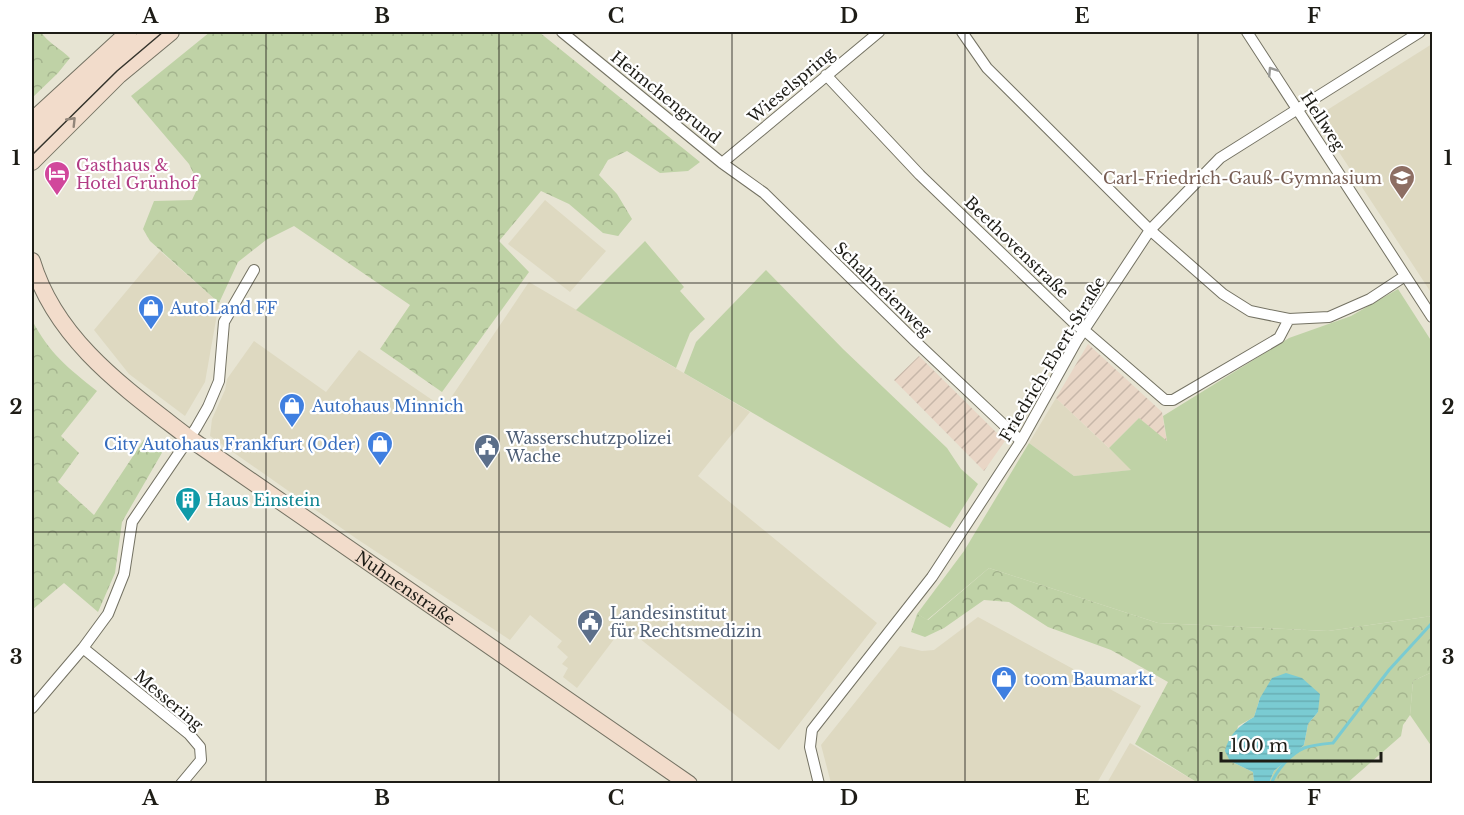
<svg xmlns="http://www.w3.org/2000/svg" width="1464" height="815" font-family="'Libre Baskerville',serif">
<defs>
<pattern id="industrial-furrows" width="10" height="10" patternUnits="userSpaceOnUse" patternTransform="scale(1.5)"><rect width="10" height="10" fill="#e9d6c6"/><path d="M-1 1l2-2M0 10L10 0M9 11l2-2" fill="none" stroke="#c7b7a9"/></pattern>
<pattern id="forest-crowns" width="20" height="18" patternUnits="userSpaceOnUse" patternTransform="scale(1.5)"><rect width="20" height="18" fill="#bfd2a6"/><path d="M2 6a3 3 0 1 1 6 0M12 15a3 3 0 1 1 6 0" fill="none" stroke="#a4b48e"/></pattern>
<pattern id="water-rules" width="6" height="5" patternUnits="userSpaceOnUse" patternTransform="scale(1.5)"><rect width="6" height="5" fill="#7acbd2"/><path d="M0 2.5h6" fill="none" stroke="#69aeb4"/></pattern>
</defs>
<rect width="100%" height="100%" fill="#e7e4d3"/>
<path fill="#ded9c1" d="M1432,44V294L1316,117Z
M545,200L606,251L570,292L508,244Z
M160,251L219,303L205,382L185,416L129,374L94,330Z
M529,282L750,412L698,476L877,623L779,750L624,626L577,688L563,677L568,668L562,664L568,657L557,647L562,641L530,615L510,640L357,539L210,436L212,419L225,390L227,379L254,341L326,392L359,350L444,408Z
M1056,398L1132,470L1074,476L1029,443Z
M978,617L1141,706L1097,783H831L821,745L900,646L922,651L934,650Z
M1130,743L1198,783H1107Z"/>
<path fill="url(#industrial-furrows)" d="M1088,344L1162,412L1167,442L1139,418L1109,448L1056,398Z
M919,356L1005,441L984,471L894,380Z"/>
<path fill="#bfd2a6" d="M645,241L684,287L680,291L705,319L690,333L676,368L576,310Z
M766,270L843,349L947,448L961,469L978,484L950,528L684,373L696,342Z
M1398,289L1432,342V616L1328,631L1158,623L989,568L927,620L917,614L964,551L1029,443L1074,476L1131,470L1109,448L1139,418L1167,441L1163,416L1289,338L1351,316Z
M1432,672V747L1410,715L1413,681Z"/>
<path fill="url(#forest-crowns)" d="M32,32H41C47,42 61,49 70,58L58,73L32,98Z
M210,32H539L700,162L688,171L660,173L627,151L608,160L599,175L617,194L632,219L618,236L603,233L569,204L541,191L499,241L529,272L442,392L380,349L410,305L294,226L266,240L238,262L219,303L150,241L143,229L154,201L192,200L199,185L189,164L131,96Z
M32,320C49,353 68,368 97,391L61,436L79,453L58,482L94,515L147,435L163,451L122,522L115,573L98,612L64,583L32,610Z
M989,568L1158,623L1328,631L1432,616V672L1413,681L1410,715L1403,725L1401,736L1346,784L1269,783L1274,771L1304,745L1308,724L1318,712L1260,698L1254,717L1238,726L1230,761L1253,772L1254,783H1198L1135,744L1168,682L1111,650L1048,627L1009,602L984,600L944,628L925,637L911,632L917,614L928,620Z"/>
<path fill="url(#water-rules)" d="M1286,673L1302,678L1320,694L1318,712L1308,724L1304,745L1274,771L1269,783H1254L1253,772L1230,761L1225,751C1229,734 1239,726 1254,717L1260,698L1272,678Z"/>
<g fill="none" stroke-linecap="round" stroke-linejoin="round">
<path stroke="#7acbd2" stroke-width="3" d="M1271,784C1277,770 1290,754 1304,748C1312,745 1323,744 1333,743L1389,670L1432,623"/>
<defs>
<path id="street" d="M562,32L722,163L764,193L915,341L1021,441
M962,32L987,68L1150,230L1223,294L1250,311L1289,319L1329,317L1370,299L1405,276
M1247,32L1432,317
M826,75L920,175L1076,325L1084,330L1165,400H1173L1279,338L1289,319
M722,163L879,32
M83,648L189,734L200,747L201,760L181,784
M32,708L83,648L108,614L124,574L132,522L196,428L208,407L219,381L224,322L254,270
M819,784L810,747L812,730L932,577L1021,441L1076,342L1150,230L1220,158L1420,32"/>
<g id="secondary">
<path d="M32,121L129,32"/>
<path d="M32,141L151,32"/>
<path d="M32,162L119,75L171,32"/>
<path id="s1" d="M32,261C56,341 126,389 189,438L689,784"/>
</g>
</defs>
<use href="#street" stroke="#747263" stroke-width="12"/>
<use href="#secondary" stroke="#747263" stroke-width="18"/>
<use href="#street" stroke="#fff" stroke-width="10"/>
<use href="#secondary" stroke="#f2dccb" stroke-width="16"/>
<path stroke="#35342c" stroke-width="1.5" d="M32,155L117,71L163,32"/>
</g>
<defs><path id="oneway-chevron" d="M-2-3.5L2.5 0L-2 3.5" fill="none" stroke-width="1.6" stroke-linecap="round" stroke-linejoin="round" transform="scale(1.5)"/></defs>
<use stroke="#999996" href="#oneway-chevron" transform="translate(1272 71) rotate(-123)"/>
<use stroke="#92867a" href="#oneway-chevron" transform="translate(72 121) rotate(-46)"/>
<path fill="none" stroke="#1d1c16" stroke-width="1.5" stroke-opacity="0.55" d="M266,32V784M499,32V784M732,32V784M965,32V784M1198,32V784M32,283H1432M32,532H1432"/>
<defs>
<symbol id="hotel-pin" viewBox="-11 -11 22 30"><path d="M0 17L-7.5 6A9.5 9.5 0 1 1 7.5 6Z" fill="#d1479c" stroke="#fff"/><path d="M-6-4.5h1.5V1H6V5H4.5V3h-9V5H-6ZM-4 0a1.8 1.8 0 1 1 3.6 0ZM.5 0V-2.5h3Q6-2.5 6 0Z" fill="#fff"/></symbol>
<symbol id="school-pin" viewBox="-11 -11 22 30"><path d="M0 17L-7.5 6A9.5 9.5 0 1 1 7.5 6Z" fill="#8d6e63" stroke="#fff"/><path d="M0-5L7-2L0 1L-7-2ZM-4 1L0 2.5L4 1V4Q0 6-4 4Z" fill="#fff"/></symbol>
<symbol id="shop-pin" viewBox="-11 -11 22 30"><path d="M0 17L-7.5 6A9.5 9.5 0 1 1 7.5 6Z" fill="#3f7fe0" stroke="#fff"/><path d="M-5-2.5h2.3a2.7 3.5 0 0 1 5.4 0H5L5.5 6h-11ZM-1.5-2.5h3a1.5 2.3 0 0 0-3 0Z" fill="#fff"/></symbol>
<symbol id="civic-pin" viewBox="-11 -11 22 30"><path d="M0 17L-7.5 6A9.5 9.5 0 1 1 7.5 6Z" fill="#5c6f8a" stroke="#fff"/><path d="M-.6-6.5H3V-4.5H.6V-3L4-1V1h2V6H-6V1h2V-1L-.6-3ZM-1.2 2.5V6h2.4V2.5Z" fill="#fff"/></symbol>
<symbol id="building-pin" viewBox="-11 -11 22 30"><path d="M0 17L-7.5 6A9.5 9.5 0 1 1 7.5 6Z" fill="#0f9aa8" stroke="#fff"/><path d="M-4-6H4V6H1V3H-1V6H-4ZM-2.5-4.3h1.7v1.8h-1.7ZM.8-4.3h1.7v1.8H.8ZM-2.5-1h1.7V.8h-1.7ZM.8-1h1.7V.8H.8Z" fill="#fff"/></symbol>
</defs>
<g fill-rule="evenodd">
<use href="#hotel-pin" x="42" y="159" width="30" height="40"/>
<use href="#school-pin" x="1387" y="163" width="30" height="40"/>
<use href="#shop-pin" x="136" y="293" width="30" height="40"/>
<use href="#shop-pin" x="277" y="391" width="30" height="40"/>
<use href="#shop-pin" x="365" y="429" width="30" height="40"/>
<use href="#civic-pin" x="472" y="432" width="30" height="40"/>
<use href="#building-pin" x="173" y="485" width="30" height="40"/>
<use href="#civic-pin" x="575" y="607" width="30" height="40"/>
<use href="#shop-pin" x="989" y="664" width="30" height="40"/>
</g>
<g text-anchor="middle" stroke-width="4.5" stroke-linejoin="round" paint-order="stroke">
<g font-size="16" fill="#1d1c16" stroke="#fff">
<text transform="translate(791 85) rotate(-40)" y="6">Wieselspring</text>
<text transform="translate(666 97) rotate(39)" y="6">Heimchengrund</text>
<text transform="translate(1323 121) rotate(57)" y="6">Hellweg</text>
<text transform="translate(1017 247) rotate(44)" y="6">Beethovenstraße</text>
<text transform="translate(883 289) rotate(44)" y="6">Schalmeienweg</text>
<text transform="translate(1052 359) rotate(-59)" y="6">Friedrich-Ebert-Straße</text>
<text dy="6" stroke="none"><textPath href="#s1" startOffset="504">Nuhnenstraße</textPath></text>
<text transform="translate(169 700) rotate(40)" y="6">Messering</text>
</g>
<g font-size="16" fill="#b23c85" stroke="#fff" text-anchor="start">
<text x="76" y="171">Gasthaus &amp;<tspan x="76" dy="18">Hotel Grünhof</tspan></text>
</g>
<g font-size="16" fill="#785e54" stroke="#fff" text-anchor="end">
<text x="1382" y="184">Carl-Friedrich-Gauß-Gymnasium</text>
</g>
<g font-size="16" fill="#366cbe" stroke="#fff" text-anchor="start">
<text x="170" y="314">AutoLand FF</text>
<text x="312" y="412">Autohaus Minnich</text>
<text x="360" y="450" text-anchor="end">City Autohaus Frankfurt (Oder)</text>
<text x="1024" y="685">toom Baumarkt</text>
</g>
<g font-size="16" fill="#4e5e75" stroke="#fff" text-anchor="start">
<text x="506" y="444">Wasserschutzpolizei<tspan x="506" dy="18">Wache</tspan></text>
<text x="610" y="619">Landesinstitut<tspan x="610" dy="18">für Rechtsmedizin</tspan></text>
</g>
<g font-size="16" fill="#0d838f" stroke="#fff" text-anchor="start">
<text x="207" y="506">Haus Einstein</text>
</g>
</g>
<rect width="1464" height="815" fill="none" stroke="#ffffff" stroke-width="66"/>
<path d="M1221 752v9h160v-9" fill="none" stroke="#1d1c16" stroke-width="3"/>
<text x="1230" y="752" font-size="18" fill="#1d1c16" stroke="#ffffff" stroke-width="4.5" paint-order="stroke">100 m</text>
<rect x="33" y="33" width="1398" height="749" fill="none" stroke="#1d1c16" stroke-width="2"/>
<g font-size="20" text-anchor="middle" font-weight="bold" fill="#1d1c16">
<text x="150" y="23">A</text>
<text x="382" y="23">B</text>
<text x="616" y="23">C</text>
<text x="849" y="23">D</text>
<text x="1082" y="23">E</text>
<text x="1314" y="23">F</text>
<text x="16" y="165">1</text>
<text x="1448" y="165">1</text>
<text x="16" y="414">2</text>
<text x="1448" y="414">2</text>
<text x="16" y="664">3</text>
<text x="1448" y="664">3</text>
<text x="150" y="805">A</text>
<text x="382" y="805">B</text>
<text x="616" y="805">C</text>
<text x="849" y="805">D</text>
<text x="1082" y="805">E</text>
<text x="1314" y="805">F</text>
</g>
</svg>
